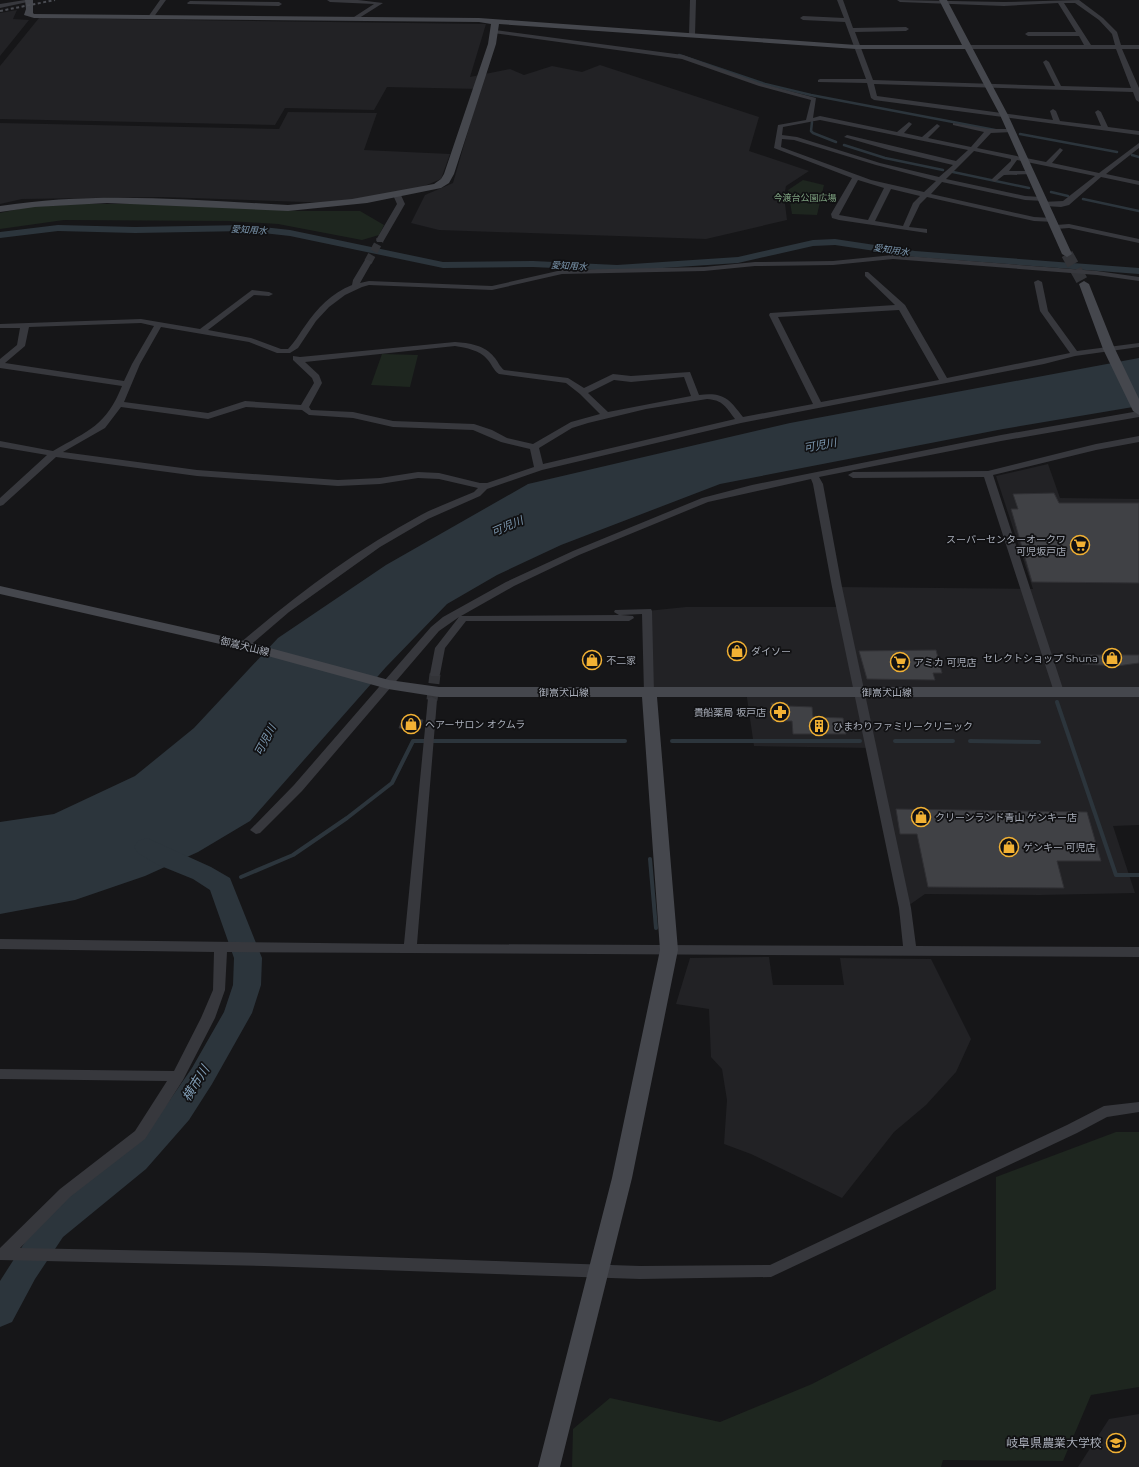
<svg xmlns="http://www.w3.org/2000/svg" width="1139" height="1467" font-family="Montserrat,'Noto Sans JP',sans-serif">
<rect width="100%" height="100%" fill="#161618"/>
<path fill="#222225" d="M17,10L13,19L29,20L0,56V13Z
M39,18L486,24L470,77L510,69L524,75L552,66L582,72L600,65L759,117L749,151L809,171L786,186L784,196L787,220L706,239L439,230L411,223L425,195L453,183L480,89L387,87L374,110L285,108L275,125L0,119V66Z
M288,112L377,113L364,150L450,154L441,179L422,187L334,203L162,197L22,199L0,204V123L279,129Z
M1048,464L1060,498L1139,499V825L1113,826L1135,893L1039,895L925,894L905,908L871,748L754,746L746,691L649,693L647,611L686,607H841L837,587L1033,589L996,476Z
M769,957L773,985H844L840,958L931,959L971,1039L956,1072L926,1105L894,1132L842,1198L751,1154L724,1144L727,1100L722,1069L711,1057L709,1009L676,1004L690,958Z
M1139,1414V1467H1078L1109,1419Z"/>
<path fill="#1e261f" d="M803,180L824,185L817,215L792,214L788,190Z
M81,204H157L300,211H360L384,225L379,235L362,240L278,224L229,221L64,220L0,229V213L28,207Z
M382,354L418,355L410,387L371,385Z
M1116,1132H1139V1387L1091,1395L1063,1461L943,1460L941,1467H572L573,1429L610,1398L720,1422L812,1384L996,1289V1177Z"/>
<path fill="#2c353c" d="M1139,358V406L1003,429L720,484L561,545L497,575L447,604L386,667L250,821L198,852L145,876L75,900L0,914V822L54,814L135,776L194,728L278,638L386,565L528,484L790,423Z"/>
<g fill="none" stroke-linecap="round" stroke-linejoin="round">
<path stroke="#2c353c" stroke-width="2.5" d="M679,55L765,84L811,95L995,130
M812,122L811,131L813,133L836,142
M1020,134L1117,152
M844,145L885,158L943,170
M1132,155L1139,157
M953,172L1029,188
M1051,192L1068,196
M1083,199L1139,211"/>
<path stroke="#2c353c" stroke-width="4" d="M1057,702L1116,875H1139
M672,741H860
M895,741H953
M970,741L1039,742
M650,859L656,928
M241,877L293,855L347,818L392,783L413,741H625
M221,885L227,882"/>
<path fill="#2c353c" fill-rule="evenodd" d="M58,225L135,227L246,225L290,230L443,262L533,261L617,265L738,257L813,240L835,239L915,251L1139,268V274L915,257L835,245L813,246L738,263L617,271L533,267L443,268L290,236L246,231L135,233L58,231L0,238V232Z"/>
<path fill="#2c353c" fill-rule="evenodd" d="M147,838L211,867L230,878L262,958L261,985L252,1013L212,1084L189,1120L146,1169L63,1237L35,1279L12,1322L0,1327V1281L41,1217L124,1151L167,1104L192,1068L224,1012L233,985L234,958L210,890L193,879L156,864L138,853L134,847L138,841Z"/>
</g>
<path fill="#404145" stroke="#303034" d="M1054,493L1059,503H1139V583L1032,582L1011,509H1018L1013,494Z
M936,650L942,673H933L935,680L867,679L859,651Z
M1082,655H1139V663L1117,666L1082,664Z
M771,703L788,704V706L812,707L813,717L843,718L846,734H793L792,721H773Z
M403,718L423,720L420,729L399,728Z
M896,809L1087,812L1101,861H1057L1064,888L928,887L917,834H900Z"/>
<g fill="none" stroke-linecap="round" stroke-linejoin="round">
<path stroke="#333438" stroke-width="8" stroke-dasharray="8 4" stroke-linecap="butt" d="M368,262L380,240"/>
<path stroke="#333438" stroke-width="11" stroke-dasharray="11 5.5" stroke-linecap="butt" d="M432,700L435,674"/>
<path stroke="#333438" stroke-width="12" stroke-dasharray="12 6" stroke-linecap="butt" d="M1067,254L1084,284"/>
<path fill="#37383d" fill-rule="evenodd" d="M25,0L32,1L0,8V4Z
M160,0H166L153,18H149L148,17Z
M327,0H358L383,3L356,20L354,19V17L374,4L330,2Z
M690,0H696L695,35L692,37L689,35Z
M837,0H843L853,28L906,27L909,29L906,31L855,32L873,80L1055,86L1043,62L1046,60L1049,62L1061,86L1131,88L1116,49H968L965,47L968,45H1084L1079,36H1028L1025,34L1028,32H1076L1058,3L1004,6L900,2L897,0L1004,2L1079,0L1103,18L1117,32L1121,45H1139V49H1122L1139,88V102L1136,100L1133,92L874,84L877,96L1053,120L1050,111L1053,109L1056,111L1060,121L1101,126L1095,112L1098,110L1101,112L1108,127L1139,131V135L874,100L871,98L867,83L818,82V80L820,79H866L845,22L803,20L800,18L803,16L844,18ZM1064,3H1075L1099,20L1112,34L1115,45H1091Z
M190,1L279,2L282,4L279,6L188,4L187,3Z
M495,30L683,55L763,84L816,98L813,118L820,116L897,132L909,122L912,124L904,133L922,137L937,124L940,126L928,138L971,147L984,132L953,125V123L989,129H1011L1014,131L1013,132L991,133L977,148L1046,162L1060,148L1063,150L1052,163L1099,173L1139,143V148L1106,174L1139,181V185L1101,177L1069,205L1061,207L1045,206H1042V202L1063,201L1095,176L1017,160L1009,171H1032L1034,172V174L1004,175L995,182L991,180L1011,161V159L974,151L946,179L1025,196L1041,197H1044V201L1025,200L942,182L931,194L1034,217L1052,218L1056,220L1055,222L1034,221L927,197L920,204L909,227L927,229V233L839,220L832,218L831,214L852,178L774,148L778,125L806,120L811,100L759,86L682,59L493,33V31ZM820,120L968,150L956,161L847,135L844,137L889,150L953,165L939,177L880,163L797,137L782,135L783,127ZM782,139L794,140L876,165L936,181L924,192L871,180L781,147ZM858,180L884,188L868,220L839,215ZM891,189L920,196L913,203L903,226L875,221Z
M394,193H400L405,204L383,242H377L376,240L397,204L393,195Z
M1069,224L1139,239V243L1069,228L1056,229L1052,227L1056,225Z
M893,255L1097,271L1139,277V281L1097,275L893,259L833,265L755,266L704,271L562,274L492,290L369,285L362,287L345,295L329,307L316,321L298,348L290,353H277L249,342L161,327L140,364L124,402L208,413L245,401L301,405L314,383L312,378L293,360V356L300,357L455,342C469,343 485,345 494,357C498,361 499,366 504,370L568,378L584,388L613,374L631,376L690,372L699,395C724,392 729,399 743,417L813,404L769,315L770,313L895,305L865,276V272H868L905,305L947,378L1070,353L1040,311L1034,282L1038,280L1042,282L1048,311L1077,351L1139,343V347L1075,356L1044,364L741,423L542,470L487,489L480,496L428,519L380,547L289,612L248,647L244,648L239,645L240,643C296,595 356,550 421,515C438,506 456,500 474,492L478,488L439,479L418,478L380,484L338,486L197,476L56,457L3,505L0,506V498L47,455L0,447V441L53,451C89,430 106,426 122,386L0,368V359L17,345L20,328H0V324L141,319L200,329L252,290L269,292L273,294L269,296L254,295L208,330L251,338L281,349H288C295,342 299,334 305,326C317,308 332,293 352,285L353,280L365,260H368L372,262L360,283L369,281L492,286L562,270L704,267L755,262L833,261ZM899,310L939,380L821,402L778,317ZM141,323L154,326L132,364L124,381L5,363L25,346L29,327ZM455,346C466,348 480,350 487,359C492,364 493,370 499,374L566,383L580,394L600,414L571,422L533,444L507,438L492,430L474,424L393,421L353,412L311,410L309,407L322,383L319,375L305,362ZM684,377L691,396L608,412L588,393L614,380L631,382ZM707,399C723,400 726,407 735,419L543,464L539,448L572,428L588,423L646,409ZM121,407L208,419L246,407L302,410L309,415L353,418L393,427L473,430L501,442L530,449L534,467L487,483H480L439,473L418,472L380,478L338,480L197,470L63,452L105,428Z
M1139,411V417L1001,441L819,477L823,484L842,587L911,908L916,946L1139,947V957L227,952L225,990L215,1018L183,1080L145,1139L70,1197L20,1248L264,1253L640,1266L770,1265L1067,1125L1104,1106L1139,1102V1112L1107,1117L1077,1133L771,1277L640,1279L264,1266L0,1260V1248L60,1189L135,1131L167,1081L0,1079V1069L174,1071L201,1018L213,990L214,952L0,949V939L404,944L428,698L432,697L437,700L417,944L903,946L899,908L832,587L813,484L811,479L708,502L579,555L514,586L461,616L619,615L614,612L615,610L651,609L652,611L654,693L653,695L649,696L644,693L642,614L621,615L633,616L634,618L629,621H466L445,648L440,674L439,676H431L430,674L435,648L459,617L439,631L302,791L260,833L256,834L250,830L294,785L431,627L443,617L506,582L573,551L702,498L752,485L1001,435Z
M1139,436V442L1096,450L993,475L1064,692L1059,695L1054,692L984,477L853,478L848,475L853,472L988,471L1096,444Z"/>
<path fill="#45474d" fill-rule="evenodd" d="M25,0H33V13L34,14L479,18L856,45H962L939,0H947L1008,115L1072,254L1067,257L1062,254L1000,115L965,49H856L499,24L496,44L454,174L449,183L441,188L367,203L288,211L107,203L35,207L0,212V206C96,191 191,200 288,205L352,199L434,184L441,179L444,174L488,44L491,24L479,22L34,18L24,15L26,9Z
M1084,281L1089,284L1115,349L1139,399V415L1133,411L1103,349L1079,284Z
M0,586L244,641L389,680L439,687H1139V697H657L678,950L632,1178L560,1467H538L612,1178L660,950L642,697H439L388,689L242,649L0,594Z"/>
<path stroke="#4a4c52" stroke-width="2" stroke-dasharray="3 2.5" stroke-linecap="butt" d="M0,11L55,0"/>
</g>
<defs>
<symbol id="supermarket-ring" viewBox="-11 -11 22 22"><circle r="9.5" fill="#111113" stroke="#f2b134" stroke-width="1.5"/><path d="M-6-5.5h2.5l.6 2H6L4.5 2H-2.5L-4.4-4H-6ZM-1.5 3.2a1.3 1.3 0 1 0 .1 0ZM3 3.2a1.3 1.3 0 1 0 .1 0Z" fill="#f2b134"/></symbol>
<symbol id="shop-ring" viewBox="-11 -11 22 22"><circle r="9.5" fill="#111113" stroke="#f2b134" stroke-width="1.5"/><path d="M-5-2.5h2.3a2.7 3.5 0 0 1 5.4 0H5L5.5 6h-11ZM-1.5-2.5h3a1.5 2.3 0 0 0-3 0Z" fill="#f2b134"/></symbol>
<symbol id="pharmacy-ring" viewBox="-11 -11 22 22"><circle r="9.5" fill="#111113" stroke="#f2b134" stroke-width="1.5"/><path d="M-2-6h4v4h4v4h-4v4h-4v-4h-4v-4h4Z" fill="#f2b134"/></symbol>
<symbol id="building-ring" viewBox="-11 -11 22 22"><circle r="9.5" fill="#111113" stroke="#f2b134" stroke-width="1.5"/><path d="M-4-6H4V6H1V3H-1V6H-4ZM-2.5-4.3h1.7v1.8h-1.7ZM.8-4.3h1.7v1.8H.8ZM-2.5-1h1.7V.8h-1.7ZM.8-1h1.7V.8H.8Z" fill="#f2b134"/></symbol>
<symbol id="university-ring" viewBox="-11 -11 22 22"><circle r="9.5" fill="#111113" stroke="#f2b134" stroke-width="1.5"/><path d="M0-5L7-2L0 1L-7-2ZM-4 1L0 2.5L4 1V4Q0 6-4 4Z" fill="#f2b134"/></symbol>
</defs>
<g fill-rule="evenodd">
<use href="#supermarket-ring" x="1069" y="534" width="22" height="22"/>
<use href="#shop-ring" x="726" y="640" width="22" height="22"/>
<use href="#shop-ring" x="1101" y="647" width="22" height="22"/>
<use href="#shop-ring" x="581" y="649" width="22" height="22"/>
<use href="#supermarket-ring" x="889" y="651" width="22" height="22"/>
<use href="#pharmacy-ring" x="769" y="701" width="22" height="22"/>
<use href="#shop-ring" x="400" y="713" width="22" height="22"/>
<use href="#building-ring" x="808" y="715" width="22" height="22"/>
<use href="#shop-ring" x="910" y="806" width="22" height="22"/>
<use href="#shop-ring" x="998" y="836" width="22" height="22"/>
<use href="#university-ring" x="1105" y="1432" width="22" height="22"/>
</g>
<g text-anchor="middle" stroke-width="3.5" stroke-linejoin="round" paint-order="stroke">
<g font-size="9" fill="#7fa381" stroke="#111113">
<text x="805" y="201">今渡台公園広場</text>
</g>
<g font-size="9" font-style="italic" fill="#7f9bb3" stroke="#111113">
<text transform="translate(249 230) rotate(3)" y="3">愛知用水</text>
<text transform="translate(891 250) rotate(8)" y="3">愛知用水</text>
<text transform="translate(569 266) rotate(3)" y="3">愛知用水</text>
</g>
<g font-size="10" fill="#a8adb8" stroke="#111113" text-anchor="start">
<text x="1066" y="543" text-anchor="end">スーパーセンターオークワ<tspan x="1066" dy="12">可児坂戸店</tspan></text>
<text x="751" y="655">ダイソー</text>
<text x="1098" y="662" text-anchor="end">セレクトショップ Shuna</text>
<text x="606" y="664">不二家</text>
<text x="914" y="666">アミカ 可児店</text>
<text x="766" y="716" text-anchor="end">貴船薬局 坂戸店</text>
<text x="425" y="728">ヘアーサロン オクムラ</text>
<text x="833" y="730">ひまわりファミリークリニック</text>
<text x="935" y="821">クリーンランド青山 ゲンキー店</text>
<text x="1023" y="851">ゲンキー 可児店</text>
</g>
<g font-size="10" fill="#a8adb8" stroke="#111113">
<text transform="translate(245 646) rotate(14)" y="4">御嵩犬山線</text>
<text x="564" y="696">御嵩犬山線</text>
<text x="887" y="696">御嵩犬山線</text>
</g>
<g font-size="11" font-style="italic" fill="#7f9bb3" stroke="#111113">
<text transform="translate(820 445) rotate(-10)" y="4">可児川</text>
<text transform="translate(507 526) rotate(-23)" y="4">可児川</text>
<text transform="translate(265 740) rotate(-62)" y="4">可児川</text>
</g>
<g font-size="12" fill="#a8adb8" stroke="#111113" text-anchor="end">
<text x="1102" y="1447">岐阜県農業大学校</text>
</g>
<g font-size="13" font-style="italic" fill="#7f9bb3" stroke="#111113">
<text transform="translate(195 1083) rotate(-58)" y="5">横市川</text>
</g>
</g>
</svg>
